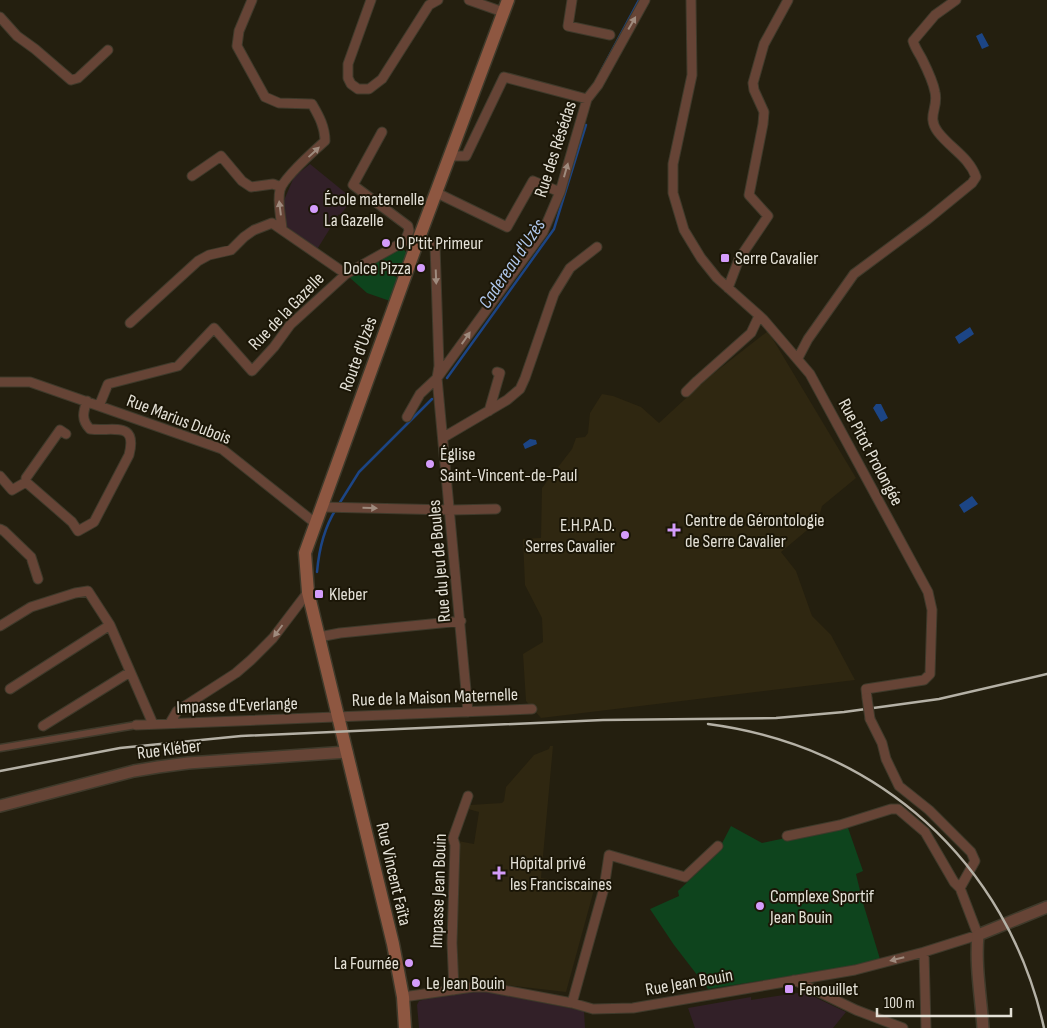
<svg xmlns="http://www.w3.org/2000/svg" width="1047" height="1028" font-family="'Sofia Sans Condensed',sans-serif">
<rect width="100%" height="100%" fill="#241f0f"/>
<path fill="#2f2711" d="M768,331L856,478L822,506L818,521L781,552L796,571L812,616L831,635L855,680L541,718L526,701L523,654L543,642L542,618L525,585L523,539L541,538L542,488L572,449L576,438L585,437L588,433L590,413L602,394L613,396L641,407L659,423L709,377Z
M550,746H553L541,878L595,886L566,992L480,982L465,984L458,979L456,847L458,841L474,844L479,812L468,809L470,805L502,803L504,801L506,787L534,755L549,749Z"/>
<path fill="#322028" d="M310,164L353,199L340,215L339,214L316,251L284,224L282,205L294,177Z
M484,991L584,1011L585,1028H419L417,1005L419,1001L435,996Z
M804,992L846,1012L833,1028H695L688,1008L751,997V1000Z"/>
<path fill="#0e441d" d="M400,246L407,253L400,271L396,270L394,276L398,278L390,301L367,293L349,277Z
M847,825L863,871L856,874L863,903L880,959L863,965L708,989L674,945L650,909L679,896L678,891L716,855L731,826L762,843Z"/>
<path fill="#1c4585" d="M982,33L989,46L982,49L976,36Z
M970,327L974,334L959,344L955,337Z
M876,404H881L888,418L881,422L873,408Z
M530,439L536,440L537,444L525,449L523,444Z
M972,496L978,504L964,513L959,505Z"/>
<g fill="none" stroke-linecap="round" stroke-linejoin="round">
<path stroke="#1c4585" stroke-width="2.5" d="M601,71L639,0
M447,378L554,229L586,125
M339,504L359,472L432,399
M317,572C319,549 324,528 336,509"/>
<defs>
<path id="pedestrian" d="M0,748L136,725"/>
<path id="minor" d="M252,0L239,31L237,46L265,97L279,103L312,104C319,116 325,127 325,141C315,150 283,178 280,190C277,203 281,216 282,229
M371,0L348,64V78L351,84L358,89H369L382,79L429,5L438,0
M469,0L503,12
M572,0L568,26L610,35
M691,0L692,75L673,164V193L684,230L701,258L717,278L763,319L810,374L928,592L932,610L930,674L924,680L866,689L867,698
M0,17L17,36L35,49L71,80L78,78L108,50
M382,132L353,185L408,226L409,231
M450,156H466L504,77L587,99
M192,176L221,156L242,181L251,187L273,184L281,187
M437,193L507,227L533,181L560,192
M419,239L435,245L439,366L437,378L468,712
M728,288L739,259L768,216L749,195L763,124L764,112L754,90L753,83L764,44L788,0
M130,323L198,261L209,255L231,250L244,237L254,230L272,223L346,274
M798,358L808,339L854,274L928,219L972,183L976,177C969,157 950,148 938,132C926,116 939,108 935,92C933,81 927,69 922,59C919,53 915,48 913,41L935,15L956,0
M0,382H30L99,406L108,384L178,366L214,328L252,371L274,347L290,325L346,274L405,241L409,231
M686,392L697,381L751,333L759,316
M99,406L222,449L315,523
M489,411L500,373L497,372
M407,417L420,394L437,378L543,232L560,192L587,99L598,85L645,0
M66,434L60,430L26,478V482L72,522L78,531L94,522L129,455C138,420 112,432 90,429C81,420 83,412 87,401
M444,437L507,400L520,389L525,378L554,294L570,268L597,247
M0,476L12,490L26,482
M321,507L451,510L496,509
M0,529L4,531L31,557L38,579
M0,626L31,607L75,593L88,591L110,625L153,724
M319,637L340,633L461,621
M10,689L110,625
M170,723L177,711L236,673L251,660L273,638L308,592
M136,725L532,709
M43,726L130,672
M787,836L840,825L891,809H898L925,832L954,882L960,888
M924,952L926,1028
M794,980L856,1010L903,1028
M454,990L452,943L455,845L453,838L468,796
M403,997L473,987H487L572,1003L593,1009L633,1008L855,970L924,952L978,935L960,888L975,861L971,852L929,810L899,786L886,759L882,743L870,719
M572,1003L604,888L609,855L685,877L718,846"/>
<path id="tertiary" d="M0,806L134,771L158,767L188,763L347,752
M983,1028C981,997 975,966 978,935L1047,907"/>
<path id="secondary" d="M405,1028L403,997L393,944L308,592L305,553L416,246L508,0"/>
</defs>
<use href="#pedestrian" stroke="#3f3a2b" stroke-width="9"/>
<use href="#minor" stroke="#3f3a2b" stroke-width="11"/>
<use href="#tertiary" stroke="#3f3a2b" stroke-width="14"/>
<use href="#secondary" stroke="#3f3a2b" stroke-width="15"/>
<use href="#pedestrian" stroke="#664436" stroke-width="6"/>
<use href="#minor" stroke="#664436" stroke-width="9"/>
<use href="#tertiary" stroke="#664436" stroke-width="11"/>
<use href="#secondary" stroke="#8e5741" stroke-width="12"/>
<path stroke="#b5b1a6" stroke-width="2.5" d="M708,724C877,746 1007,861 1044,1028
M0,771L120,748L241,736L603,720L776,718L844,712L939,699L1047,674"/>
<defs>
<path id="minor-bridge" d="M867,698L870,719"/>
</defs>
<use href="#minor-bridge" stroke="#3f3a2b" stroke-width="11" stroke-linecap="butt"/>
<use href="#minor-bridge" stroke="#664436" stroke-width="9"/>
</g>
<defs><path id="oneway-solid" d="M-6-.8H1V-3.2L6.5 0L1 3.2V.8H-6Z" transform="scale(1.25)"/></defs>
<g fill="#9f8b7e">
<use href="#oneway-solid" transform="translate(632 23) rotate(-60)"/>
<use href="#oneway-solid" transform="translate(314 152) rotate(-43)"/>
<use href="#oneway-solid" transform="translate(566 170) rotate(-74)"/>
<use href="#oneway-solid" transform="translate(280 208) rotate(-97)"/>
<use href="#oneway-solid" transform="translate(436 277) rotate(88)"/>
<use href="#oneway-solid" transform="translate(466 338) rotate(-55)"/>
<use href="#oneway-solid" transform="translate(370 508) rotate(1)"/>
<use href="#oneway-solid" transform="translate(278 631) rotate(127)"/>
<use href="#oneway-solid" transform="translate(897 959) rotate(166)"/>
</g>
<g fill="#d49cfb" stroke="#1b1607" stroke-width="2">
<circle cx="314" cy="209" r="5"/>
<circle cx="386" cy="243" r="5"/>
<rect x="720" y="253" width="10" height="10" rx="2.5"/>
<circle cx="421" cy="268" r="5"/>
<circle cx="430" cy="464" r="5"/>
<path d="M671.5 522.5h5v5h5v5h-5v5h-5v-5h-5v-5h5z"/>
<circle cx="625" cy="535" r="5"/>
<rect x="314" y="589" width="10" height="10" rx="2.5"/>
<path d="M496.5 865.5h5v5h5v5h-5v5h-5v-5h-5v-5h5z"/>
<circle cx="760" cy="906" r="5"/>
<circle cx="409" cy="963" r="5"/>
<circle cx="416" cy="983" r="5"/>
<rect x="784" y="984" width="10" height="10" rx="2.5"/>
</g>
<g text-anchor="middle" stroke-width="4" stroke-linejoin="round" paint-order="stroke">
<g font-size="18" fill="#e4e1d7" stroke="#1b1607">
<text transform="translate(555 149) rotate(-72)" y="6">Rue des Résédas</text>
<text transform="translate(286 311) rotate(-46)" y="6">Rue de la Gazelle</text>
<text transform="translate(358 354) rotate(-70)" y="6">Route d'Uzès</text>
<text transform="translate(179 419) rotate(21)" y="6">Rue Marius Dubois</text>
<text transform="translate(871 452) rotate(62)" y="6">Rue Pitot Prolongée</text>
<text transform="translate(439 561) rotate(-95)" y="6">Rue du Jeu de Boules</text>
<text transform="translate(435 697) rotate(-2)" y="6">Rue de la Maison Maternelle</text>
<text transform="translate(237 705) rotate(-2)" y="6">Impasse d'Everlange</text>
<text transform="translate(169 749) rotate(-7)" y="6">Rue Kléber</text>
<text transform="translate(394 874) rotate(77)" y="6">Rue Vincent Faïta</text>
<text transform="translate(438 891) rotate(-88)" y="6">Impasse Jean Bouin</text>
<text transform="translate(689 982) rotate(-10)" y="6">Rue Jean Bouin</text>
</g>
<g font-size="18" fill="#e4e1d7" stroke="#1b1607" text-anchor="start">
<text x="324" y="205">École maternelle<tspan x="324" dy="21">La Gazelle</tspan></text>
<text x="396" y="249">O P'tit Primeur</text>
<text x="735" y="264">Serre Cavalier</text>
<text x="411" y="274" text-anchor="end">Dolce Pizza</text>
<text x="440" y="460">Église<tspan x="440" dy="21">Saint-Vincent-de-Paul</tspan></text>
<text x="685" y="526">Centre de Gérontologie<tspan x="685" dy="21">de Serre Cavalier</tspan></text>
<text x="615" y="531" text-anchor="end">E.H.P.A.D.<tspan x="615" dy="21">Serres Cavalier</tspan></text>
<text x="329" y="600">Kleber</text>
<text x="510" y="869">Hôpital privé<tspan x="510" dy="21">les Franciscaines</tspan></text>
<text x="770" y="902">Complexe Sportif<tspan x="770" dy="21">Jean Bouin</tspan></text>
<text x="399" y="969" text-anchor="end">La Fournée</text>
<text x="426" y="989">Le Jean Bouin</text>
<text x="799" y="995">Fenouillet</text>
</g>
<g font-size="19" font-style="italic" fill="#afc7ec" stroke="#1b1607">
<text transform="translate(511 263) rotate(-56)" y="7">Cadereau d'Uzès</text>
</g>
</g>
<path d="M877 1008v8h134v-8" fill="none" stroke="#e4e1d7" stroke-width="2.5"/>
<text x="884" y="1008" font-size="15" fill="#e4e1d7" stroke="#1b1607" stroke-width="4" paint-order="stroke">100 m</text>
</svg>
